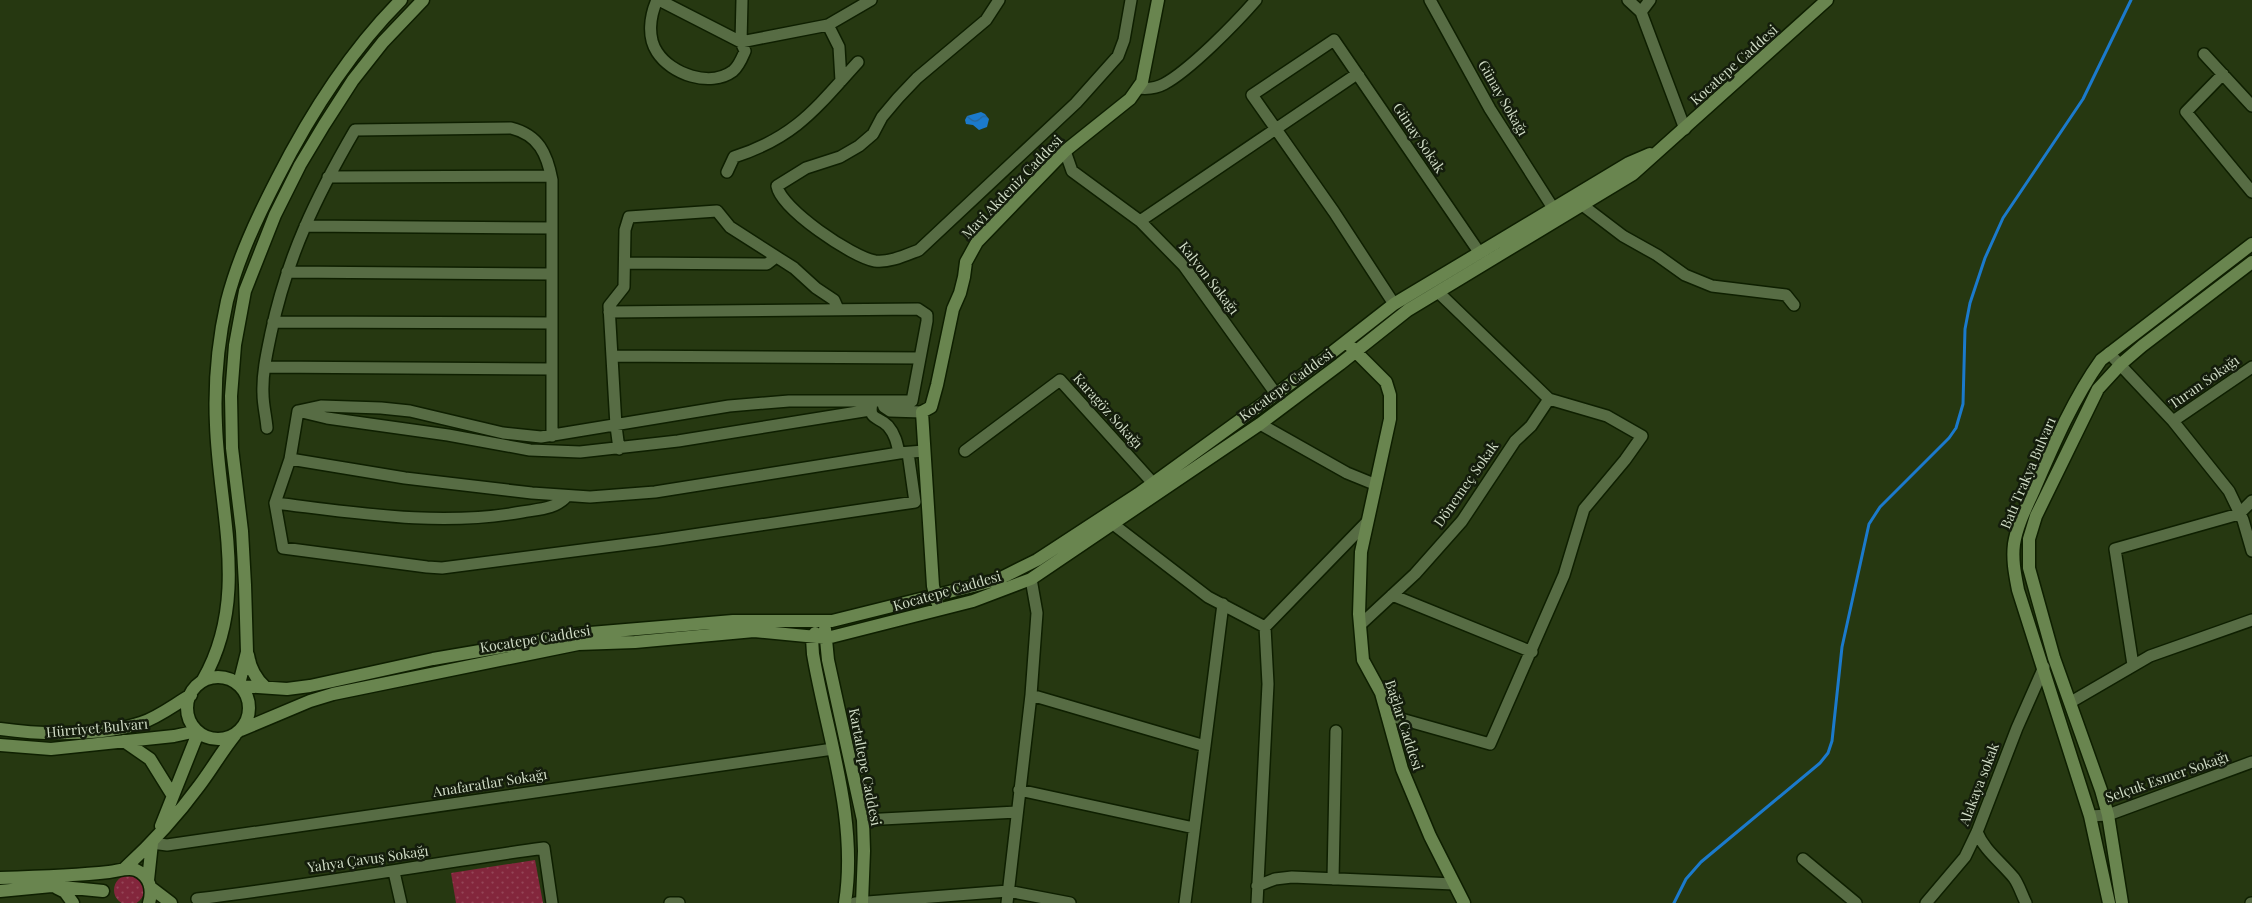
<svg xmlns="http://www.w3.org/2000/svg" width="2252" height="903" font-family="'Playfair Display',serif">
<defs>
<pattern id="grass-dots" width="8" height="8" patternUnits="userSpaceOnUse" patternTransform="scale(1.25)"><rect width="8" height="8" fill="#83263c"/><path d="M2 2h.1M6 6h.1" fill="none" stroke="#944557" stroke-width="1.8" stroke-linecap="round"/></pattern>
<pattern id="water-waves" width="16" height="10" patternUnits="userSpaceOnUse" patternTransform="scale(1.25)"><rect width="16" height="10" fill="#1b7acc"/><path d="M0 5q4-4 8 0t8 0" fill="none" stroke="#276699"/></pattern>
</defs>
<rect width="100%" height="100%" fill="#263811"/>
<path fill="url(#grass-dots)" d="M535,860L543,903H456L451,873Z
M114 890a15 15 0 1 1 30 0a15 15 0 1 1-30 0Z"/>
<path fill="url(#water-waves)" d="M981,112L985,114L989,119L987,127L979,130L973,125L966,124L965,120L967,116Z"/>
<g fill="none" stroke-linecap="round" stroke-linejoin="round">
<path stroke="#1b7acc" stroke-width="3" d="M1674,903L1686,879L1701,862L1820,763L1828,753L1832,741L1842,647L1869,524L1880,507L1949,438L1956,428L1963,404L1965,329L1970,303L1985,258L2003,218L2083,99L2131,0"/>
<defs>
<path id="street" d="M657,0C650,16 647,37 657,52C671,74 710,88 733,71C739,66 742,58 745,51L741,42L742,0
M659,0L741,42L828,25L871,0
M999,0L986,20L917,78L898,98L882,117L873,134L859,146L840,157L806,168L777,186C781,209 852,257 875,261C889,263 906,255 919,250L1076,103L1118,56L1124,40L1131,0
M1430,0L1490,109L1553,208
M1628,0L1641,12L1685,129
M1641,12L1650,0
M828,25L839,47L841,81
M2204,54L2252,106
M2223,74L2186,112L2252,192
M1138,88C1147,89 1155,89 1164,84C1190,70 1236,23 1256,0
M1065,151L1072,171L1140,221L1184,266L1276,394
M727,172L734,157C796,137 816,108 858,62
M328,177L551,176
M1581,204L1623,236L1657,255L1685,275L1712,286L1786,295L1794,305
M1140,221L1354,76H1359
M305,226L552,228
M625,263L767,264L776,257
M287,272L551,274
M1394,304L1334,212L1252,95L1334,40L1479,252
M273,322L551,323
M2109,353L2173,421L2229,491L2243,520L2252,551
M612,356L920,358
M266,367L551,369
M882,401L884,407L890,411L922,412
M872,403C868,421 879,416 888,426C895,434 897,443 899,453
M298,411L321,406L381,408L410,411L503,433L541,437L729,406L789,401H912L927,321V315L918,309L609,312
M298,411L290,459L275,503L283,548L427,567L442,568L659,540L915,502L908,453
M302,412L327,418L448,435L530,450L580,452L678,441L870,410
M2173,421L2252,367
M1260,424L1347,473L1374,484
M267,428C266,416 263,405 263,394C262,374 267,352 271,333C287,257 316,197 355,130L511,128C539,135 547,154 552,180V436
M619,449L616,426L609,306L624,287L625,230L629,217L717,211L730,227L794,268L816,288L834,300L838,309
M965,451L1060,380L1152,482
M290,459L405,478L532,493L590,497L655,492L899,453L924,451
M275,503C358,513 440,527 522,512C539,509 556,509 567,496
M1113,524L1208,597L1265,627L1366,523
M1392,595L1532,652
M1360,625L1415,574L1462,521L1515,441L1531,426L1549,399
M2133,665L2115,549L2239,514L2252,501
M1031,695L1205,746
M2071,702L2150,656L2252,620
M1387,715L1490,744L1564,575L1584,509L1625,460L1642,436L1607,416L1549,399L1438,292
M1019,790L1194,828
M2090,816L2108,815L2252,762
M863,820L1017,812
M1977,832C1984,850 2001,862 2014,878C2019,885 2022,895 2026,903
M152,843L167,845L833,749
M1803,859L1856,903
M394,872L401,903
M1333,879L1336,731
M1257,886L1275,879L1292,877L1454,884
M197,899C313,885 428,864 544,848L552,903
M670,903H679
M855,903L1008,891L1070,903
M1007,903L1031,695L1037,613L1031,579
M1185,903L1223,604
M1257,903L1268,684L1265,627
M1926,903L1965,857L1977,832L2017,728L2044,667
M2251,903H2252"/>
<path id="secondary" d="M1351,347L1386,382L1390,395V419L1361,552L1359,614L1363,660L1381,693L1402,769L1430,836L1464,903
M937,602L933,586L922,412L931,407L937,385L953,309L960,293L964,277L966,262L977,242L1065,151L1130,99L1142,82L1158,0
M825,629L828,660L863,820L864,851L862,903
M815,633L812,638L813,654C827,736 858,818 845,903
M248,655C250,668 255,678 265,687
M187 708a31 31 0 1 1 62 0a31 31 0 1 1-62 0Z
M203,680C250,598 219,512 216,425C214,383 218,341 227,301C238,258 257,218 277,179C310,114 349,52 401,0
M239,684L247,652L245,585L242,531L232,448L231,396L235,345L245,291L275,215L300,165L324,125L353,80L383,42L423,0
M241,686L287,689L310,686L433,659L578,634L733,621H832L997,580L1037,560L1138,494L1316,365L1394,304L1629,163L1650,154
M0,729C42,735 100,736 141,723C159,717 175,704 191,695
M241,730L310,701L333,694L578,644L635,642L754,631L827,638L973,601L1031,579L1260,424L1340,364L1408,310L1633,174L1827,0
M124,741L150,759L173,796
M0,745L51,749L174,736L197,731
M161,826L198,733
M124,869C151,844 177,816 199,786C212,769 222,751 235,735
M0,878C37,877 73,876 109,872C119,871 127,867 136,870C150,876 153,890 149,903
M148,880L152,843
M150,887L171,903
M57,888L65,892L73,903
M0,891L52,886L103,891
M2109,903L2090,816L2018,590C2015,574 2012,560 2014,544C2017,525 2026,508 2034,490C2053,446 2073,399 2101,360L2252,244
M2122,903L2108,815L2101,790L2054,658L2029,568V539L2036,516L2098,389L2121,364L2142,346L2252,262"/>
</defs>
<use href="#street" stroke="#0e1f00" stroke-width="14"/>
<use href="#secondary" stroke="#0e1f00" stroke-width="15"/>
<use href="#street" stroke="#576c44" stroke-width="11"/>
<use href="#secondary" stroke="#69854f" stroke-width="12"/>
</g>
<g text-anchor="middle" stroke-width="5" stroke-linejoin="round" paint-order="stroke">
<g font-size="14" fill="#d0dcc6" stroke="#141d0c">
<text transform="translate(1734 65) rotate(-42)" y="5">Kocatepe Caddesi</text>
<text transform="translate(1503 98) rotate(60)" y="5">Günay Sokağı</text>
<text transform="translate(1419 138) rotate(56)" y="5">Günay Sokak</text>
<text transform="translate(1012 187) rotate(-46)" y="5">Mavi Akdeniz Caddesi</text>
<text transform="translate(1209 278) rotate(52)" y="5">Kalyon Sokağı</text>
<text transform="translate(2204 382) rotate(-35)" y="5">Turan Sokağı</text>
<text transform="translate(1286 385) rotate(-36)" y="5">Kocatepe Caddesi</text>
<text transform="translate(1108 411) rotate(48)" y="5">Karagöz Sokağı</text>
<text transform="translate(2028 473) rotate(-67)" y="5">Batı Trakya Bulvarı</text>
<text transform="translate(1466 484) rotate(-55)" y="5">Dönemeç Sokak</text>
<text transform="translate(947 591) rotate(-16)" y="5">Kocatepe Caddesi</text>
<text transform="translate(535 639) rotate(-9)" y="5">Kocatepe Caddesi</text>
<text transform="translate(1404 725) rotate(72)" y="5">Bağlar Caddesi</text>
<text transform="translate(97 728) rotate(-5)" y="5">Hürriyet Bulvarı</text>
<text transform="translate(865 767) rotate(79)" y="5">Kartaltepe Caddesi</text>
<text transform="translate(2167 777) rotate(-19)" y="5">Selçuk Esmer Sokağı</text>
<text transform="translate(490 783) rotate(-9)" y="5">Anafaratlar Sokağı</text>
<text transform="translate(1979 784) rotate(-69)" y="5">Alakaya sokak</text>
<text transform="translate(368 859) rotate(-8)" y="5">Yahya Çavuş Sokağı</text>
</g>
</g>
</svg>
